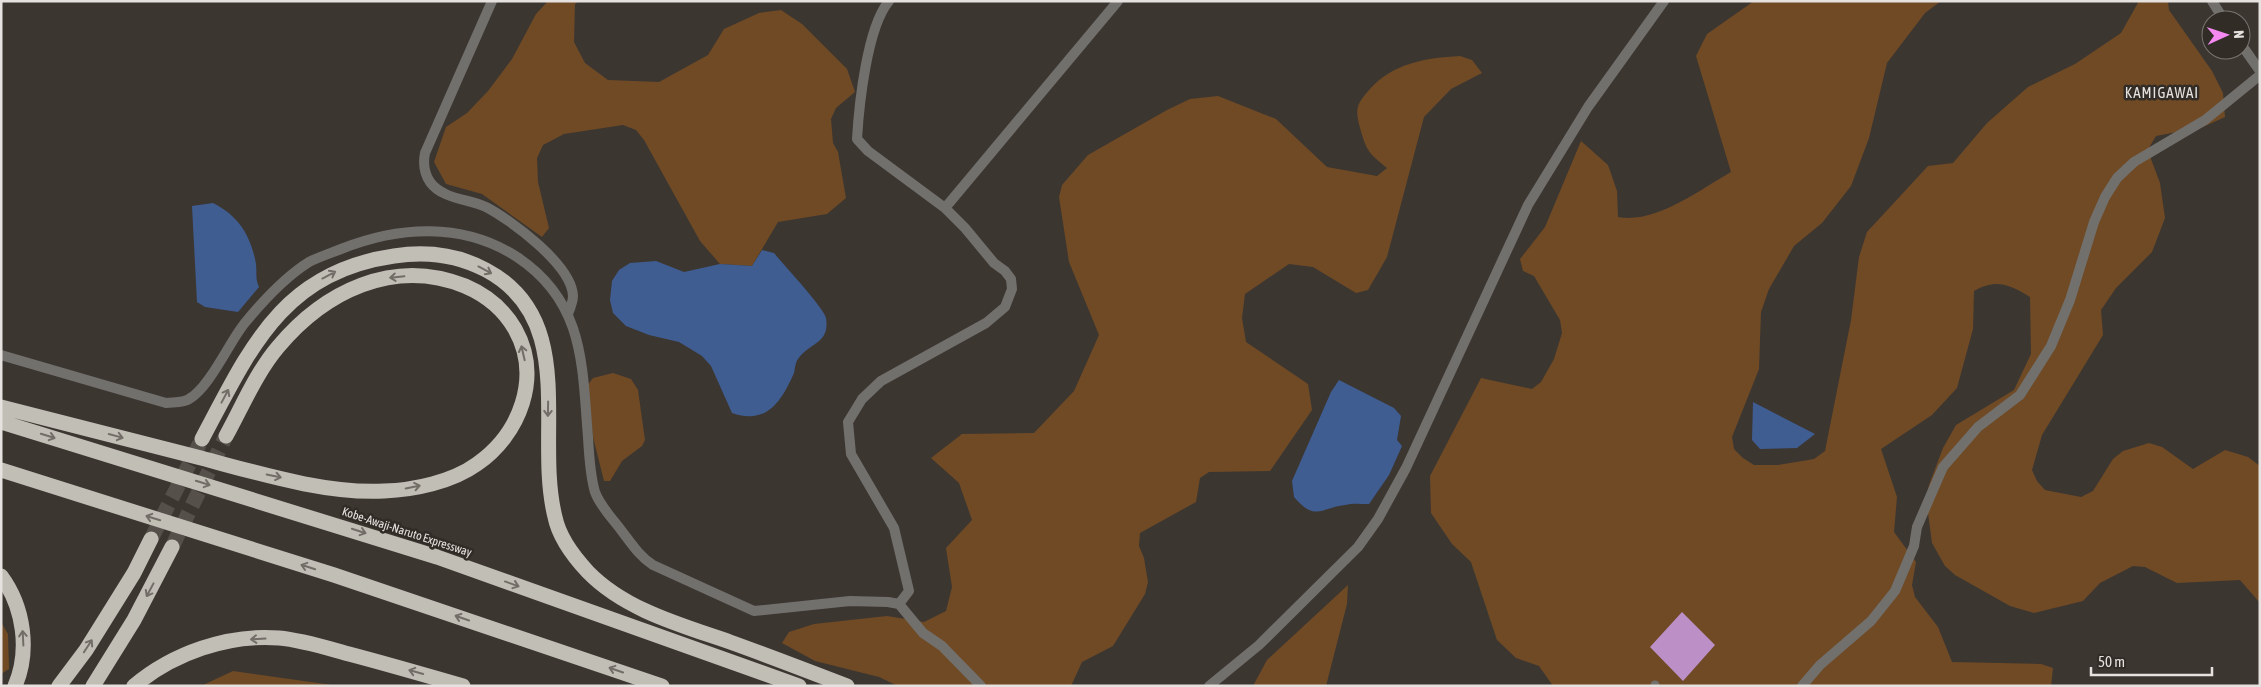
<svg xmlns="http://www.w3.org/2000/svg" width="2261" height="687" font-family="'Asap Condensed',sans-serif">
<rect width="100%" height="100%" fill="#3c3631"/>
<path fill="#6f4a25" d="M548,1H579L575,4L574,42L585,63L608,80L659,82L708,55L724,29L759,13L781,10L802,24L847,69L855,92L836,108L831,119L833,143L838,152L846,198L827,214L778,222L752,266L720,264L700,241L644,140L636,130L623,125L564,134L543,145L537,158L538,182L549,228L542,237L482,194L446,184L434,162L446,127L467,113L488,91L512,59L536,14Z
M1754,1H1941L1925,13L1887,63L1869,138L1851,186L1822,223L1794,246L1769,289L1761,312L1759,369L1732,437L1734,449L1743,458L1754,465H1778L1814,459L1825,451L1851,320L1859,257L1867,232L1928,166L1953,163L1987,123L2028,87L2075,64L2121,33L2139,1H2168L2169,10L2212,71L2223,93L2225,117L2203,127L2156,136L2150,146L2151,159L2160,183L2165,218L2152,252L2116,288L2101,310L2103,335L2042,435L2032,470L2037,481L2045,490L2081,497L2093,491L2113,459L2123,451L2149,443L2162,447L2193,469L2225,450L2248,457L2260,466V603L2240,580L2177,583L2145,567L2133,566L2100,583L2083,601L2034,613L2010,606L1955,575L1945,566L1932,543L1926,498L1929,485L1943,448L1956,425L2014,390L2031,354L2030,297C2010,285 1997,278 1974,291L1973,329L1957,388L1932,415L1881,449L1897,497L1894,532L1916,562L1912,585L1915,597L1938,627L1952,662L2041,664L2053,668L2051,686H1553L1539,666L1516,658L1497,640L1471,562L1452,544L1431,513L1430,476L1481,378L1532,389L1541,382L1554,359L1562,333L1560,320L1534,276L1523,271L1520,259L1545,227L1581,141L1608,165L1617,191L1618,217C1656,224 1699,190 1731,172L1696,56L1707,34Z
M1460,56L1472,60L1482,73L1451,89L1424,117L1387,257L1368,290L1356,293L1313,267L1289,264L1245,294L1242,318L1246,342L1308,384L1312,410L1270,471L1209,472L1200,478L1196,502L1140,533L1139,546L1144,558L1148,582L1145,594L1113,646L1082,662L1071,686H898L879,677L815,661L782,643L789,632L814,624L887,616L924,622L946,611L952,587L946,548L972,520L959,483L931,458L962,434L1034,433L1074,391L1099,335L1069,262L1059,197L1062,185L1088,155L1167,110L1190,99L1218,96L1276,119L1327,167L1377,176L1387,168C1368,152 1367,152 1360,128C1355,109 1356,105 1369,90C1393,63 1425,58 1460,56Z
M613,373L631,379L638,390L645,440L642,446L622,461L610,481H604L593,437L587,386L593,378Z
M1348,585L1347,604L1326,686H1253L1267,660Z
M1,622L8,634L9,669L1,674Z
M233,671L332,685L333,686H201Z"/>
<path fill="#3f5d91" d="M213,203C239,216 251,236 256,264C257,272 255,279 259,287L238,312L205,307L197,302L192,206Z
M762,250L774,253C783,264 824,308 826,318C830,344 810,342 798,359C795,363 795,369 794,373C781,402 767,425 732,413L711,366L702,356L679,342L649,335L626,326L613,313L610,300L612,281L619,270L630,263L656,261L684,272L720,264L752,266Z
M1339,380L1394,408L1401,416L1397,440L1402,446L1389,475L1369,504C1361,504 1352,503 1345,505C1320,508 1316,522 1294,497L1292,481L1331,392Z
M1753,402L1815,434L1797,448L1760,449L1752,440Z"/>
<path fill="#bc8fc6" d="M1682,612L1715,645L1683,681L1650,647Z"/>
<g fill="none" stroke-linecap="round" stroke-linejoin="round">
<path stroke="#56504b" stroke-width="15" stroke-dasharray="15 8" stroke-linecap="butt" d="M151,539L202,439
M172,547L226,436"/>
<path stroke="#72706d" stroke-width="9" d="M1655,685V686"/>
<path stroke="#72706d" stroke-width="10" d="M492,1L425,153C423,163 424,173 430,182C442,199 469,199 486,207C511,220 572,265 573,296C573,301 570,309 568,314
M889,1C867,27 859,105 857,139L868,151L945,208L965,228L994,263L1005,271L1011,279L1012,289L1005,307L986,323L881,381L862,399L848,422L851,454L894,528L909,591L899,604
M2212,1L2224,20
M2241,44L2260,71
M945,208L1118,1
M1,355L166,403C173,402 184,403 189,399C209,388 229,343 244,324C262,302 285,277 309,262C319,257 331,253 341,249C399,226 463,222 517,257C585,302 582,366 588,437C589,455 590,475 595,492C600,506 612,518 621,530C631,543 639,556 653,565L754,611L850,601L888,602L899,604L923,633L942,646L981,686
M1802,686L1820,665L1871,621L1895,591L1914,546L1917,527L1943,467L1978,427L2020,395L2051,346L2070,300L2094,222L2105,197L2117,178L2134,162L2205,120L2260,75"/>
<path stroke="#72706d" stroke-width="10" d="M1209,686L1259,645L1358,547L1378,519L1406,468L1528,205L1588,107L1664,1"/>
<path stroke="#c1beb6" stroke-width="15" d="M1,407C68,424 135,441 201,458C258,473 325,494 384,491C414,490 452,482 477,464C520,434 542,377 515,329C503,308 486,295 465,286C393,257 324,292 278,347C256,373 242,407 226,436
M1,422L437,557L799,686
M202,439C250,349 282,272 394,256C426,251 458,255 486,270C580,320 534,434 555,517C559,537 574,557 588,572C625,610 681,625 730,642C769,656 808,671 847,686
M1,470L334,575L662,686
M1,576C24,607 30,651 15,686
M59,686L86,650L134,573L151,539
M93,686L134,620L172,547
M134,686C173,653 228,634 279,638C302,640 327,648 349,654C387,664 425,675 463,686"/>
</g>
<defs><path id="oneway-shaft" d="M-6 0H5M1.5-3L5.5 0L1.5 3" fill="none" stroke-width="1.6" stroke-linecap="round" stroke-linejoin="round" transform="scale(1.25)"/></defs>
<g stroke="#726e67">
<use href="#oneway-shaft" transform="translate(485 270) rotate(28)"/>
<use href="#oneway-shaft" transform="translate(329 275) rotate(-28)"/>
<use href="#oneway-shaft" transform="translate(397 277) rotate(174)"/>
<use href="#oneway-shaft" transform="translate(523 353) rotate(-103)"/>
<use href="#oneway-shaft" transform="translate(225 396) rotate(-62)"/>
<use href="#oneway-shaft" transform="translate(548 409) rotate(91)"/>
<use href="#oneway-shaft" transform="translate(48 436) rotate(17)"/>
<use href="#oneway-shaft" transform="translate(116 436) rotate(15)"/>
<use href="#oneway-shaft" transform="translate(274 476) rotate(12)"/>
<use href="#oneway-shaft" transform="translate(203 483) rotate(17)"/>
<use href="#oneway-shaft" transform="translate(413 487) rotate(-12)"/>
<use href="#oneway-shaft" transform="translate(153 518) rotate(-163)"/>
<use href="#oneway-shaft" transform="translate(359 531) rotate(18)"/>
<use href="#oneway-shaft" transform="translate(308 567) rotate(-162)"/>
<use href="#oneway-shaft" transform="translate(512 584) rotate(20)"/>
<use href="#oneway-shaft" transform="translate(150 590) rotate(118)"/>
<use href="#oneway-shaft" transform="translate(462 618) rotate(-161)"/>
<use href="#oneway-shaft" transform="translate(23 638) rotate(-93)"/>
<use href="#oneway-shaft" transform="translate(258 639) rotate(177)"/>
<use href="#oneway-shaft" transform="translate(88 646) rotate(-57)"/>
<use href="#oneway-shaft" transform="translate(616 670) rotate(-161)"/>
<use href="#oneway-shaft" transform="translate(416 672) rotate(-164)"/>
</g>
<g text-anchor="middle" stroke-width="5" stroke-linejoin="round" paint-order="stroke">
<g font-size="12" fill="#e6e2df" stroke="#322c27">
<text transform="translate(407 532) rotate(18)" y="4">Kobe-Awaji-Naruto Expressway</text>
</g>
<g font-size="15" letter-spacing="1" fill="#e6e2df" stroke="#322c27">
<text x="2162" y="98">KAMIGAWAI</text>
</g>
</g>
<rect width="2261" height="687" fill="none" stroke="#e6e2df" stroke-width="5"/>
<g transform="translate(2226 35) rotate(87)"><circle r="24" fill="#322c27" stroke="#7a7571"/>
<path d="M0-4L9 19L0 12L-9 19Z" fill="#f389f1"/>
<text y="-8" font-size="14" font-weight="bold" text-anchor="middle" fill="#e6e2df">N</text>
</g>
<path d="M2091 667v8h121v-8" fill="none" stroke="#e6e2df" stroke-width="2.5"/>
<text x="2098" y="667" font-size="15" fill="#e6e2df" stroke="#322c27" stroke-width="4" paint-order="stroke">50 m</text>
</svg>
